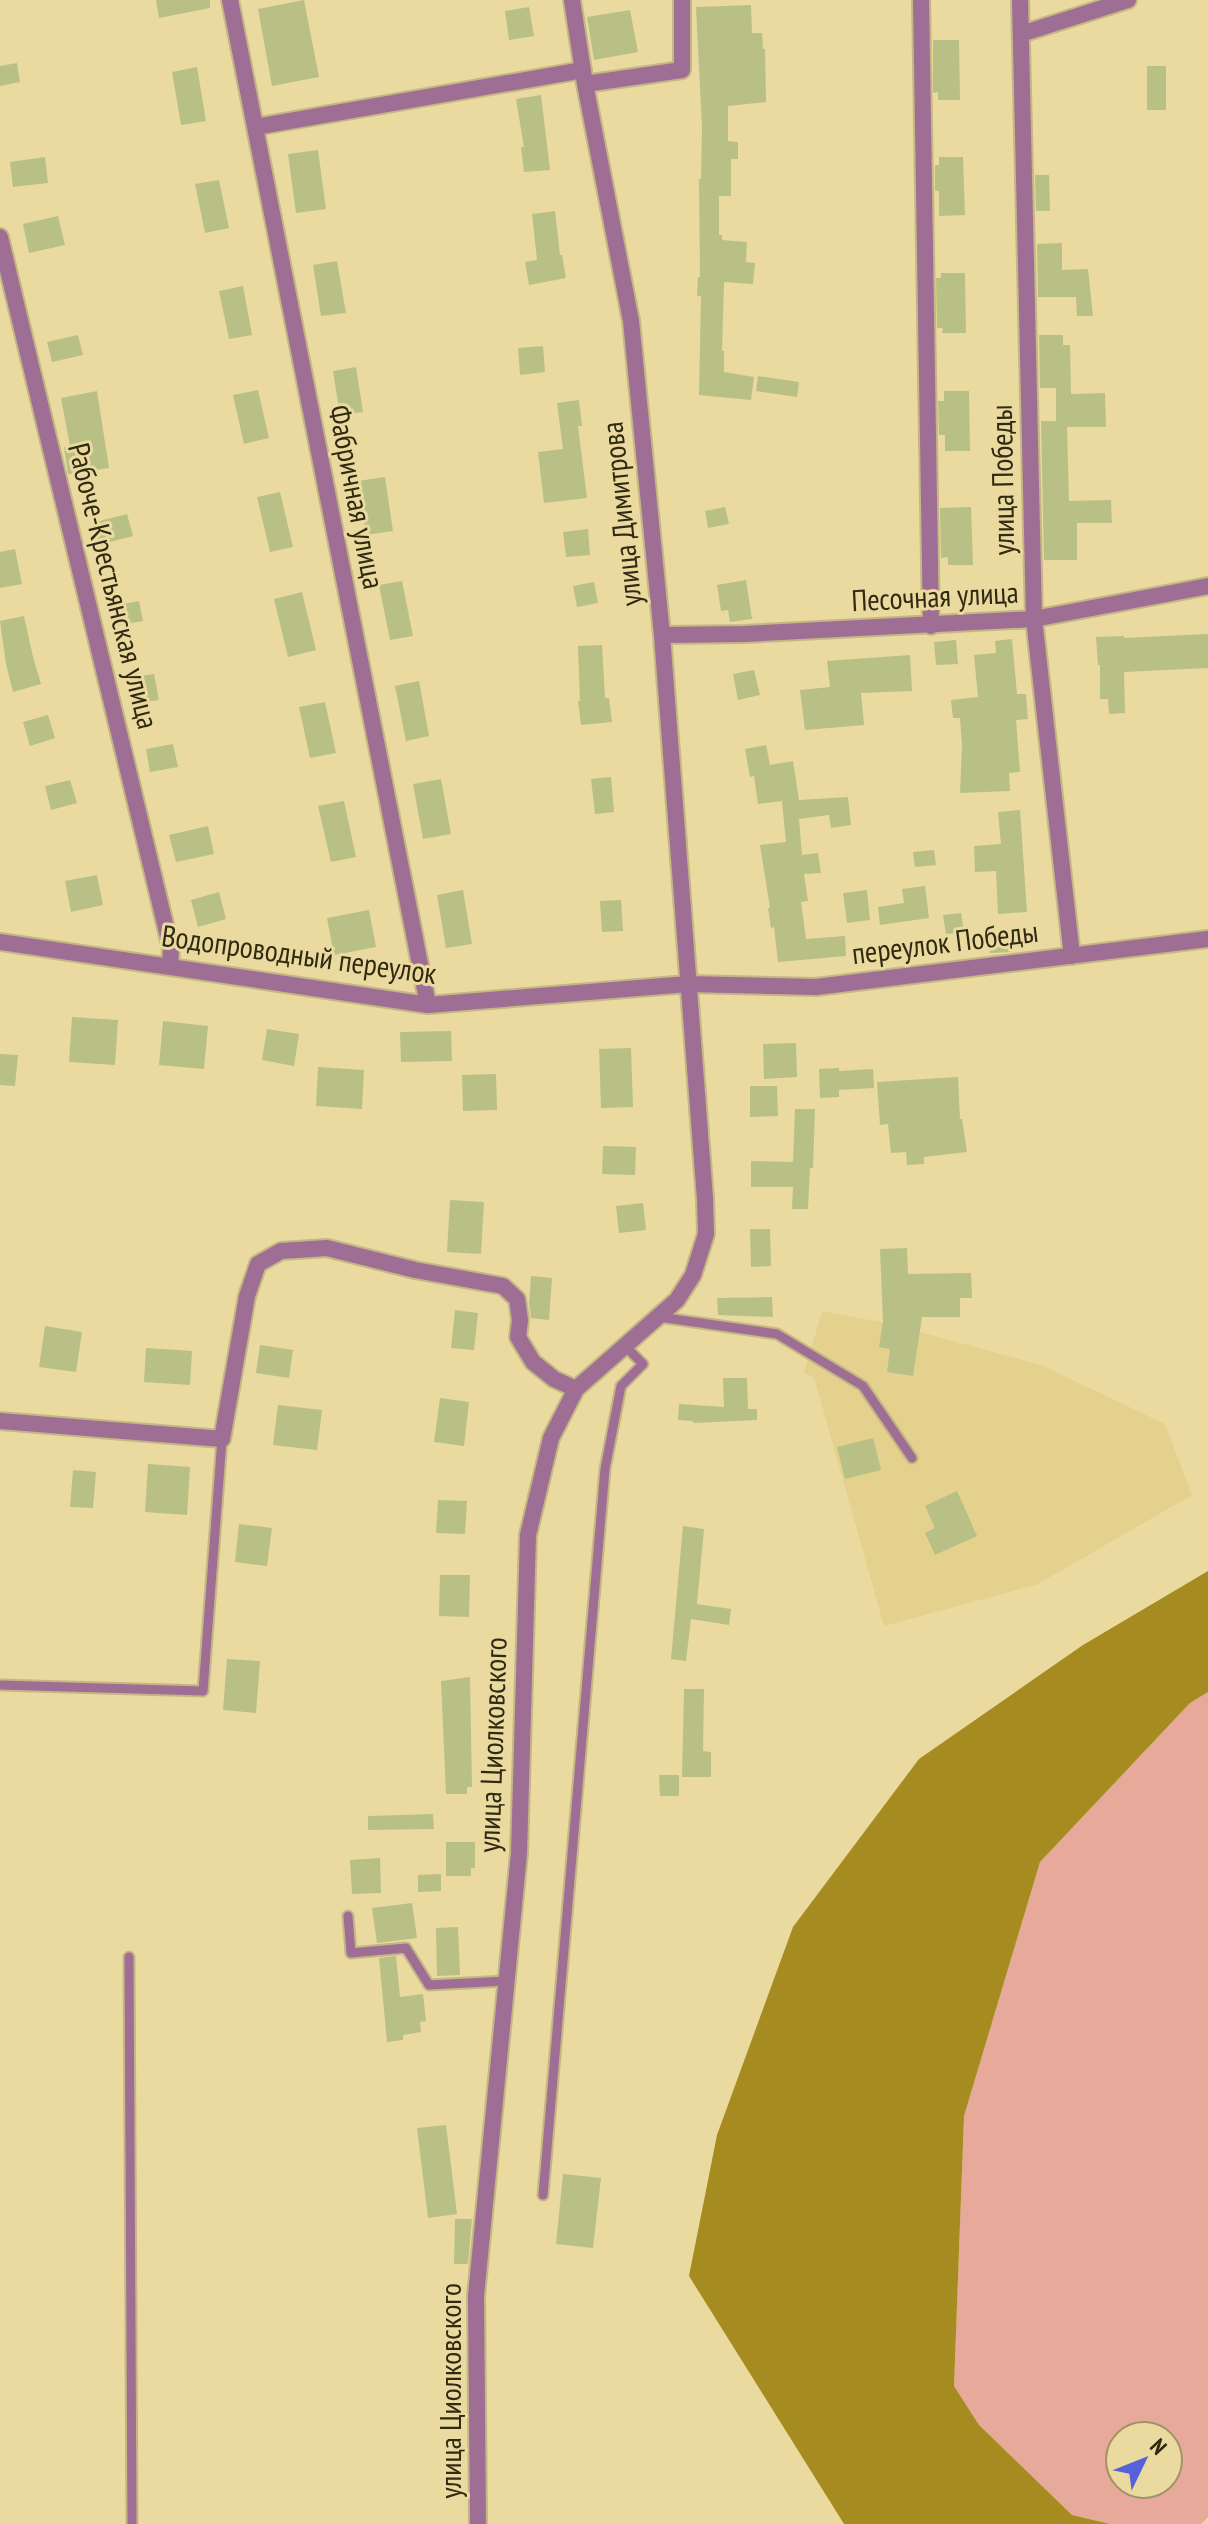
<svg xmlns="http://www.w3.org/2000/svg" width="1208" height="2524" font-family="'PT Sans Narrow',sans-serif">
<rect width="100%" height="100%" fill="#eada9f"/>
<path fill="#e4d18e" d="M822,1311L891,1324L1041,1365L1165,1424L1192,1495L1038,1584L884,1626L814,1377L804,1373Z"/>
<path fill="#e6a99a" fill-rule="evenodd" d="M1208,1692V2517L1201,2524H1110L1072,2515L979,2425L954,2386L964,2116L1040,1862L1190,1703ZM1120,2436H1168V2484H1120Z"/>
<path fill="#a58b20" d="M1208,1571V1692L1190,1703L1040,1862L964,2116L954,2386L979,2425L1072,2515L1110,2524H844L689,2276L717,2135L793,1927L919,1759L1083,1645Z"/>
<path fill="#b8c086" d="M156,0H210V8L159,18Z
M304,0L319,77L272,86L258,9Z
M751,5L752,33H762L763,49H765L766,102L728,106V141L738,142V159H731V196H719V235H722V240L747,242L746,262L755,263L753,284L724,282L722,351H724V372L754,377L751,400L699,395L701,296H697L698,277H700L699,179H701L702,128L696,7Z
M529,7L534,36L509,40L505,11Z
M630,10L638,52L594,60L587,17Z
M933,40H959L960,100H938V92L933,93Z
M17,63L20,82L0,86V66Z
M1147,66H1166V110H1147Z
M197,67L206,121L181,125L172,72Z
M541,95L550,170L524,172L521,147H524L516,99Z
M318,150L326,209L296,213L288,154Z
M45,157L48,183L13,187L10,162Z
M939,157H963L965,215L939,216V191H935V165H939Z
M1035,175H1049L1050,211H1036Z
M219,180L229,228L205,233L195,184Z
M555,211L560,255H562L566,278L529,285L525,262L537,260L532,214Z
M58,216L65,245L29,253L23,224Z
M1062,243V270L1088,269L1093,316H1077L1076,297H1038L1037,244Z
M337,261L346,313L321,316L313,265Z
M941,273H965L966,333H942L943,328H937L936,278H941Z
M243,286L252,335L229,339L219,291Z
M78,335L83,355L52,362L47,342Z
M1039,335H1063V345H1070L1071,394L1105,393L1106,427H1067L1069,501L1111,500L1112,523H1077V560H1044L1041,421H1056V388H1040Z
M543,346L545,372L520,375L518,348Z
M356,367L363,412L340,415L333,371Z
M758,376L799,382L797,397L756,391Z
M258,390L269,438L244,444L233,395Z
M97,391L109,468L68,474L64,447L70,446L61,398Z
M944,391H969L970,451H945V435H939L938,401H944Z
M579,400L582,426H578L587,498L544,503L538,452L563,449L557,403Z
M385,477L393,531L366,535L358,481Z
M280,492L293,547L270,552L257,497Z
M725,507L729,524L708,528L705,511Z
M971,507L973,565H948V557L941,558L940,508Z
M127,514L133,536L98,545L92,523Z
M588,529L590,555L566,557L563,532Z
M15,549L22,584L0,588V552Z
M746,580L752,619L730,622L728,610L721,611L717,585Z
M402,581L413,636L390,640L379,585Z
M594,582L598,603L577,607L573,586Z
M302,592L316,650L288,657L274,599Z
M139,601L143,621L116,626L112,606Z
M24,616L33,657L41,684L13,692L6,664L0,621Z
M1208,634V668L1124,672L1125,713L1109,714L1108,699H1100V665H1098L1096,637L1124,636V638Z
M1012,639L1017,694H1026L1028,719L1016,720L1020,772L1009,773L1010,791L960,793L962,745L960,718H953L951,700L978,697L974,655L996,653L995,641Z
M956,640L958,664L936,665L934,642Z
M602,645L605,698H609L612,722L581,725L578,701H580L578,646Z
M910,655L912,691L861,693L864,725L805,730L800,690L830,687L827,661Z
M754,670L760,695L738,700L733,674Z
M154,674L159,700L131,704L127,678Z
M419,681L429,736L406,741L395,686Z
M325,702L336,753L310,758L299,707Z
M48,715L55,738L30,746L23,722Z
M173,744L178,767L150,772L146,749Z
M766,745L770,765L793,761L799,800L848,797L851,825L831,828L829,815L799,819L802,855L818,853L821,873L804,874L808,901L801,902L806,939L845,936L846,956L778,962L774,927L771,928L768,908H770L760,845L786,842L782,801L758,804L754,776L750,777L745,749Z
M611,777L614,812L595,814L591,779Z
M441,779L451,834L423,839L413,784Z
M70,780L77,803L51,810L45,786Z
M344,801L356,857L331,862L318,806Z
M1020,810L1027,912L998,914L996,871L975,872L974,846L1001,844L998,812Z
M208,826L214,854L176,862L169,835Z
M934,850L936,865L915,867L913,852Z
M97,875L103,905L71,912L65,881Z
M925,886L929,918L880,925L878,907L904,903L902,889Z
M463,890L472,944L446,948L437,895Z
M867,890L870,920L847,923L843,893Z
M219,892L226,919L198,927L191,900Z
M621,900L623,931L602,932L600,901Z
M369,910L376,947L334,955L327,918Z
M961,913L964,932L946,934L943,915Z
M1010,934L1011,952L990,953L989,935Z
M72,1017L118,1020L115,1065L69,1062Z
M163,1021L208,1026L204,1069L159,1065Z
M267,1029L299,1034L294,1066L262,1060Z
M451,1031L452,1061L401,1062L400,1032Z
M796,1043L797,1077L764,1079L763,1044Z
M631,1048L633,1107L601,1108L599,1049Z
M0,1054L18,1055L15,1086L0,1085Z
M318,1067L364,1070L362,1109L316,1106Z
M839,1068V1071L873,1069L874,1088L839,1090V1097L820,1098L819,1069Z
M496,1074L497,1110L463,1111L462,1075Z
M958,1077L960,1119H962L967,1152L924,1157V1164L907,1165L906,1152L891,1153L888,1124L880,1125L877,1082Z
M750,1086H777L778,1116L750,1117Z
M795,1109H815L813,1168H810L808,1209H792L793,1187H751V1161L793,1162Z
M603,1146L636,1147L635,1175L602,1174Z
M450,1200L484,1202L481,1254L447,1252Z
M643,1203L646,1230L619,1233L616,1206Z
M750,1229H770L771,1266L751,1267Z
M907,1248L908,1274L971,1273L972,1298H960V1317H922L913,1376L887,1372L890,1349L879,1347L883,1321L880,1249Z
M531,1276L552,1278L549,1320L531,1318L529,1303Z
M772,1297L773,1317L718,1315L717,1298Z
M455,1310L478,1313L474,1350L451,1348Z
M45,1326L82,1332L76,1372L39,1367Z
M260,1345L293,1350L289,1378L256,1373Z
M146,1348L192,1351L190,1385L144,1382Z
M723,1378H747L748,1409H757V1420L693,1423V1421L678,1420L679,1404L724,1407Z
M440,1398L469,1402L464,1446L434,1442Z
M278,1405L322,1410L317,1450L273,1445Z
M873,1438L881,1470L845,1479L837,1447Z
M148,1464L190,1467L187,1515L145,1512Z
M73,1470L96,1472L93,1508L70,1507Z
M957,1491L977,1536L935,1555L925,1533L935,1528L925,1506Z
M438,1500L467,1501L465,1534L436,1533Z
M239,1524L272,1528L267,1566L235,1562Z
M683,1526L704,1529L697,1604L731,1609L729,1625L691,1619L686,1661L671,1659Z
M440,1575H470L469,1617L439,1616Z
M227,1659L260,1661L256,1713L223,1710Z
M470,1677L472,1787H467V1794H446L441,1681Z
M684,1689H704L703,1751L711,1752V1777H682Z
M659,1775H679V1796H660Z
M433,1814L434,1829L368,1830V1816Z
M446,1842H475V1868H471V1876H446Z
M380,1858L381,1893L352,1894L350,1860Z
M441,1874V1891L418,1892V1875Z
M412,1903L417,1938L377,1943L372,1908Z
M458,1927L460,1975L437,1976L436,1928Z
M396,1956L400,1997L423,1994L426,2021L420,2022L421,2032L403,2035V2040L387,2042L379,1958Z
M446,2125L457,2214L428,2218L417,2128Z
M563,2174L601,2178L593,2248L556,2244Z
M455,2219H472L468,2264H454Z"/>
<g fill="none" stroke-linecap="round" stroke-linejoin="round">
<defs>
<path id="service" d="M659,1317L777,1334L863,1386L912,1458
M0,1685L203,1691L222,1439
M348,1916L351,1953L406,1948L429,1985L506,1981
M129,1957L132,2524
M543,2195L605,1469L621,1386L643,1364L625,1346"/>
<path id="minor" d="M230,0L428,1005
M921,0L931,626
M1020,0L1034,619L1072,956
M1021,34L1128,0
M585,84L682,70V0
M255,127L583,70
M0,237L171,949L170,967
M662,635L744,634L1034,619L1208,586
M0,942L428,1005L688,984L816,987L1208,939
M0,1421L222,1439L247,1296L258,1264L281,1251L327,1248L415,1270L503,1286L517,1299L520,1320L518,1337L533,1362L554,1379L576,1389
M478,2524L476,2296L519,1853L528,1535L551,1438L576,1389L677,1300L693,1275L706,1234L705,1199L662,635L631,321L585,84L572,0"/>
</defs>
<use href="#service" stroke="#c5b783" stroke-width="13"/>
<use href="#minor" stroke="#c5b783" stroke-width="20"/>
<use href="#service" stroke="#9f6e95" stroke-width="9"/>
<use href="#minor" stroke="#9f6e95" stroke-width="16"/>
</g>
<g text-anchor="middle" stroke-width="6" stroke-linejoin="round" paint-order="stroke">
<g font-size="30" fill="#302a12" stroke="#eada9f">
<text transform="translate(1003 480) rotate(-91)" y="10">улица Победы</text>
<text transform="translate(356 497) rotate(79)" y="10">Фабричная улица</text>
<text transform="translate(622 514) rotate(-96)" y="10">улица Димитрова</text>
<text transform="translate(113 586) rotate(76)" y="10">Рабоче-Крестьянская улица</text>
<text transform="translate(935 597) rotate(-3)" y="10">Песочная улица</text>
<text transform="translate(945 943) rotate(-7)" y="10">переулок Победы</text>
<text transform="translate(299 955) rotate(8)" y="10">Водопроводный переулок</text>
<text transform="translate(493 1745) rotate(-88)" y="10">улица Циолковского</text>
<text transform="translate(451 2391) rotate(-90)" y="10">улица Циолковского</text>
</g>
</g>
<g transform="translate(1144 2460) rotate(47)"><circle r="38" fill="#eada9f" stroke="#a09467" stroke-width="2"/>
<path d="M0-6L14 30L0 20L-14 30Z" fill="#5562d9"/>
<text y="-12" font-size="22" font-weight="bold" text-anchor="middle" fill="#302a12">N</text>
</g>
</svg>
